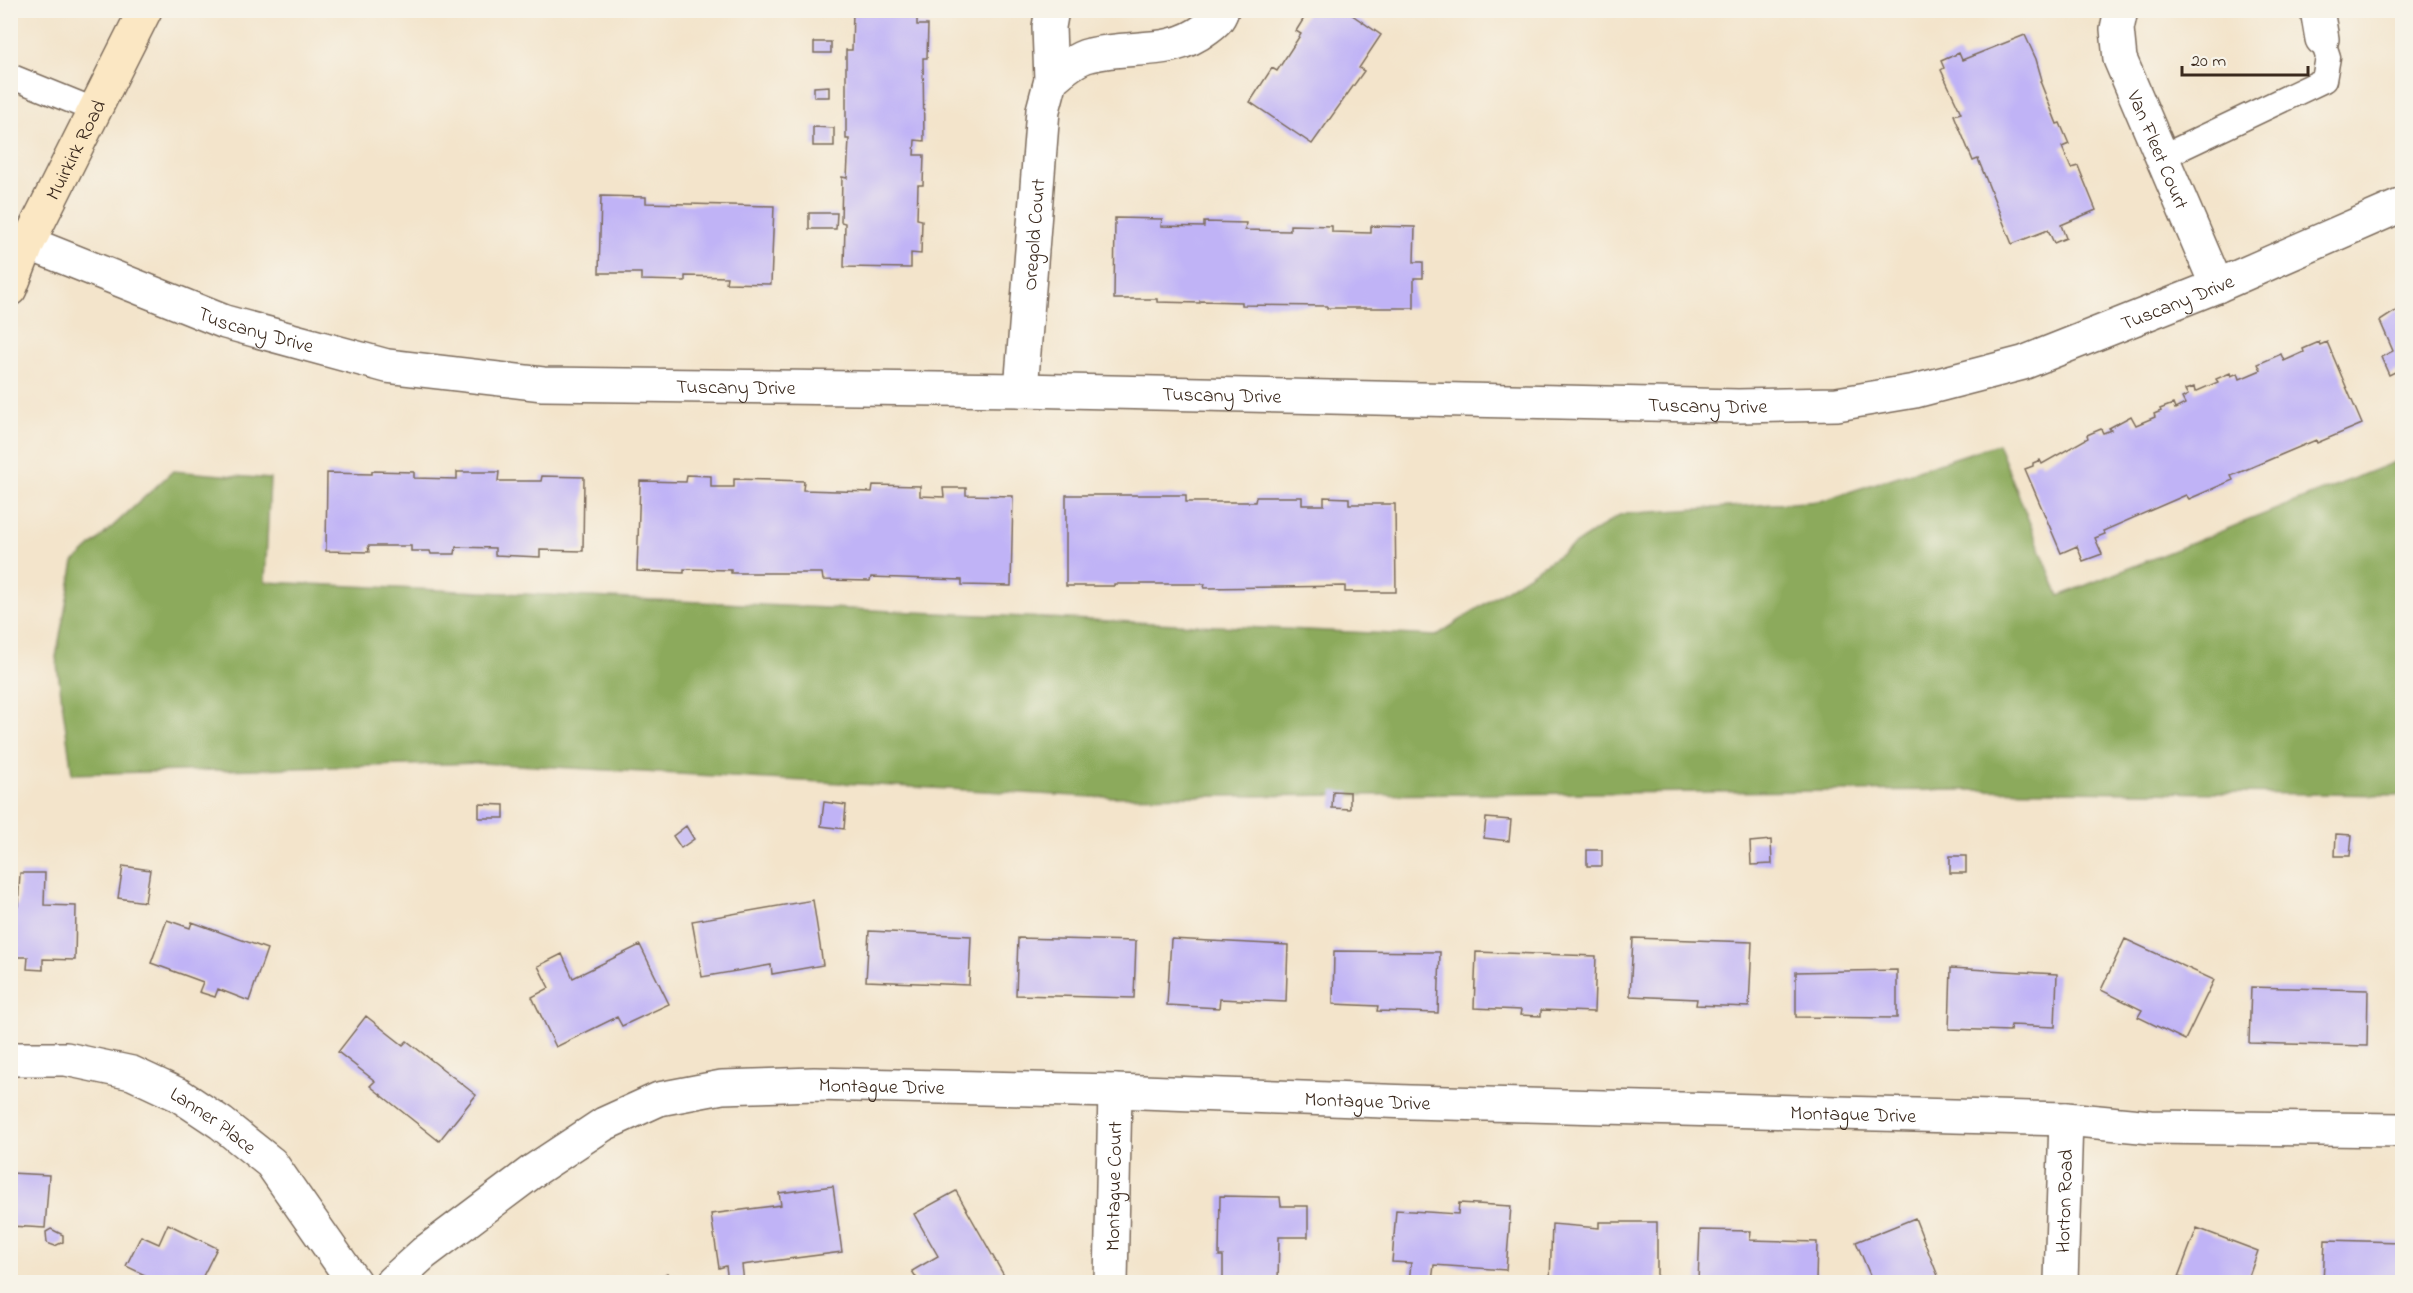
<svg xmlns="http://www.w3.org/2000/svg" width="2413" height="1293" font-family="'Indie Flower',sans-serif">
<rect width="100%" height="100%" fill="#f7f3e8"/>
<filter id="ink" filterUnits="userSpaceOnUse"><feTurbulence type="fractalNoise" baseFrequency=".0167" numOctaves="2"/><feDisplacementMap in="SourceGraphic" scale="12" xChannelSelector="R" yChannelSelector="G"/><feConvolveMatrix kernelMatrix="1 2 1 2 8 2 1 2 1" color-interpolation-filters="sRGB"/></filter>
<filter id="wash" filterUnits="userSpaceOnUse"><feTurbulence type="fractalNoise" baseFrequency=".008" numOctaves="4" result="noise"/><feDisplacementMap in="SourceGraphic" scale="24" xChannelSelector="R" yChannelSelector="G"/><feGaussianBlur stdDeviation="1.35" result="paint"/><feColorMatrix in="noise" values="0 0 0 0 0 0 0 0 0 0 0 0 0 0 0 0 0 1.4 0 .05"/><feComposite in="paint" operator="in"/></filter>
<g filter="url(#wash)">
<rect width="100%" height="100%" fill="#f3e4cb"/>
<path fill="#8caa5c" stroke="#646a3d" stroke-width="1.5" d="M1998,444L2059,596L2402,459V795L1962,790L1093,797L481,763L72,774L56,657L74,562L173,471L270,479L265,582L1436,636L1621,514L1821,501Z"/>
<g id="blocks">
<path fill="#c0b3f6" d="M853,10L917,11V25H928L927,58H923L924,141L915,140L914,155H924L923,185H918L917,219L922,220L921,254L911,253V268L844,267L845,223L841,222L842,177L847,178L849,139H846V50H852Z
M1309,10H1345L1381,35L1359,68L1364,71L1312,144L1250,102L1272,68L1277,71L1301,34L1296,31Z
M2025,35L2036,59L2042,80L2040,81L2057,124L2060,123L2069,144L2062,147L2071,168L2078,166L2096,210L2061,225L2066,238L2054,243L2048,230L2012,244L1978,159L1973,161L1954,115L1961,113L1941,70L1944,68L1941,61L1959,53L1962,60Z
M814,42H831V53H814Z
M829,86V97H814V87Z
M813,127L834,128V146H813Z
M601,196L646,197V203L774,206L771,284L726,283L727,277L685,276V281L641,280V273H599Z
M809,213H837L836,229H809Z
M1115,218L1162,219L1161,226L1204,227V222L1246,223L1245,230L1290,231V225L1332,226V232L1371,233V226L1415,227L1414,262H1423V278H1414V308H1327V306L1242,305V302L1200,301V303L1157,302V299H1114Z
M2397,310L2402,311V379L2399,370L2389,375L2381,357L2393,351L2380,321Z
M2319,342L2320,345L2327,342L2362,424L2317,443L2316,440L2231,476L2233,480L2189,499L2186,495L2103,531L2105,534L2095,538L2102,554L2083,561L2077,546L2061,553L2025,469L2033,466V463L2040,460L2042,464L2088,438L2087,435L2101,429L2103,433L2111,430L2109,428L2131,416L2136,425L2155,417L2154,414L2161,411L2160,409L2173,404L2175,409L2185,404L2182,398L2188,395L2185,390L2194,387L2195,392L2218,382L2216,379L2230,373L2231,376L2238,373L2240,379L2261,370L2258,364L2281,354L2284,361L2304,352L2303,349Z
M372,471L414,472V478L457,479V472H499L498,481H541L542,476L584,477L583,551L540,550V557L495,555V548L456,547L455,554H431L430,551H411V546H368L369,552L326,551L327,473L372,474Z
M687,475L711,476V487H734V479L804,481L803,490L872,492L873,485L920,486V496L944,497L943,488H966V495L1013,496L1011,586L962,585V580L871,577L870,581L823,580L822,573H731V570L684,569V573L637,571L640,481L686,482Z
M1066,495H1186V502H1255L1256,497H1302V505H1324V497L1349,498V504H1395L1396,592H1345V586L1204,588L1205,584H1114V586H1066Z
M1333,791L1350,792V809L1332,808Z
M824,802L846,805L844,829L821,826Z
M479,804L504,805V818H479Z
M1486,818L1511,820L1509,841L1484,838Z
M686,826L694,839L681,848L673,836Z
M2336,834L2352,835L2350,856H2335Z
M1771,840L1772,864L1751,865L1750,842Z
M1587,850H1602V866H1587Z
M1950,856H1966V873H1950Z
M123,866L150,870L145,902L118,898Z
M20,873H45L44,905L76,906L75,960L43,959V970L27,969L28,957H10V905L18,906Z
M813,900L823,965L772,974L771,965L702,977L692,921Z
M167,920L190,928L192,922L267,949L249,1001L218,989L215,997L199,992L203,982L151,963Z
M869,931L971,936L969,985L866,981Z
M1018,938L1136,941L1134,998L1016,995Z
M1633,938L1752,942L1749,1007L1696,1005L1697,999L1630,996Z
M1171,939L1288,945L1286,1002L1220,999L1219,1008L1167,1005Z
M2125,939L2214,980L2185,1040L2138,1017L2142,1010L2101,990Z
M640,945L669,1004L622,1026L617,1017L556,1047L532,997L549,988L538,966L562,954L573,978Z
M1334,951L1440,952L1438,1013L1377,1011L1378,1006L1333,1004Z
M1476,952L1596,956L1594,1012L1541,1010V1016L1520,1015L1521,1010L1474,1008Z
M1951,968L2057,974L2055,1027L2011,1025L2010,1031L1949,1029Z
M1897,970V1018L1796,1017V972Z
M2251,987L2368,990L2367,1046L2249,1043Z
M366,1016L403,1045L407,1041L476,1095L439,1141L370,1086L375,1081L338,1052Z
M10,1173L49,1175L45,1228L10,1226Z
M833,1186L842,1252L742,1265L744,1282H728L726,1266L719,1268L711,1214L781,1205L779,1193Z
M956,1191L1007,1281L1005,1282H919L912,1271L938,1256L914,1214Z
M1220,1196L1280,1197L1281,1206H1308V1237H1279L1278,1282H1223V1256H1219Z
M1459,1203L1511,1206L1506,1270L1434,1265L1432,1282H1409L1411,1263L1392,1262L1396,1210L1458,1214Z
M1915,1218L1938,1276L1933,1278L1935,1282H1873L1856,1242Z
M1599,1222H1657V1282L1550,1281L1552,1224L1599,1228Z
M168,1224L217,1248L200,1282H141L145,1275L126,1266L141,1236L159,1244Z
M2197,1228L2258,1251L2247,1282H2184L2186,1279L2178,1277Z
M51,1229L63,1235V1242L55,1246L47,1243L46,1232Z
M1700,1230L1751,1231L1750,1240L1817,1242L1816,1282H1698Z
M2325,1240L2402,1242V1282H2323Z
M667,1273L673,1282H658L656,1279Z"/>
</g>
</g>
<g filter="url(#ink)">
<use href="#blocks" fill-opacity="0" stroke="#7b6b5b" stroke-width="1.5"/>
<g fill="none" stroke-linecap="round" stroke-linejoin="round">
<defs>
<path id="service" d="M10,76L94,110
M2162,157L2324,80L2328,57L2322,39"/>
<g id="minor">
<path id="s1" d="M2121,10L2117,29L2120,59L2217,286"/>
<path d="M2317,10L2322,39"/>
<path d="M1051,80C1062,70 1076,58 1090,55C1133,44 1170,57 1207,28C1215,22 1219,19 1222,10"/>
<path id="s2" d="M28,243L225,322L387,366L543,384L1021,390L1738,406L1837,404L1915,391L2023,363L2217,286L2402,205"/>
<path id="s3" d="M1021,390L1043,110L1051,80L1049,27L1052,10"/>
<path id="s4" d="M10,1059H66L132,1073L179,1095L221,1123L271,1163L354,1282"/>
<path id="s5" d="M392,1282L424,1253L533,1171L604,1124L659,1099L722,1087L814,1084L1115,1091L1410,1102L2066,1119L2151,1127L2402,1130"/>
<path id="s6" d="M1111,1282L1115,1091"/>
<path id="s7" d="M2061,1282L2066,1119"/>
</g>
<g id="secondary">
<path id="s8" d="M10,289L28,243L145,10"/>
</g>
</defs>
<use href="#service" stroke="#7b6b5b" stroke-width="27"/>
<use href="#minor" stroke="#7b6b5b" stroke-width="36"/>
<use href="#secondary" stroke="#7b6b5b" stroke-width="36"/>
<use href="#service" stroke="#fff" stroke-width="24"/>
<use href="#minor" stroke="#fff" stroke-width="33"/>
<use href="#secondary" stroke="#fbe7c3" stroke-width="33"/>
</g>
</g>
<g text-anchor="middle" stroke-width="4.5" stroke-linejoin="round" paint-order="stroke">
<g font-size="20" fill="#3b2a1e" stroke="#f7f3e8">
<text dy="7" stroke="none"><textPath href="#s8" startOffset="154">Muirkirk Road</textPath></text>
<text dy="7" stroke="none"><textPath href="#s1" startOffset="148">Van Fleet Court</textPath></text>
<text dy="7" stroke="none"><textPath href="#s3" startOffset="156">Oregold Court</textPath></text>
<text dy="7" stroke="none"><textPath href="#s2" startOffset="2188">Tuscany Drive</textPath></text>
<text dy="7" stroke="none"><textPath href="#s2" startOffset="244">Tuscany Drive</textPath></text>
<text dy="7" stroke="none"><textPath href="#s2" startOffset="730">Tuscany Drive</textPath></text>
<text dy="7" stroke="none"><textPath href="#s2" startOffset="1216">Tuscany Drive</textPath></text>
<text dy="7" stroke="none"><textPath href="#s2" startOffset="1702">Tuscany Drive</textPath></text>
<text dy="7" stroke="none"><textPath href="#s5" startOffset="549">Montague Drive</textPath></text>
<text dy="7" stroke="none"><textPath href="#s5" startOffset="1035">Montague Drive</textPath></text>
<text dy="7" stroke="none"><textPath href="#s5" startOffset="1521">Montague Drive</textPath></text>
<text dy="7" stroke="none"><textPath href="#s4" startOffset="218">Lanner Place</textPath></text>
<text dy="7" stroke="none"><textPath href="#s6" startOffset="96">Montague Court</textPath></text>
<text dy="7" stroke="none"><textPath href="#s7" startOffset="81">Horton Road</textPath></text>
</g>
</g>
<rect width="2413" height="1293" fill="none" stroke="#f7f3e8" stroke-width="36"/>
<path d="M2182 66v9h126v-9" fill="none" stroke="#3b2a1e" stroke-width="3"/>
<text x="2191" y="66" font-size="18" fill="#3b2a1e" stroke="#f7f3e8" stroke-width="4.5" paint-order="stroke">20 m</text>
</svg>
